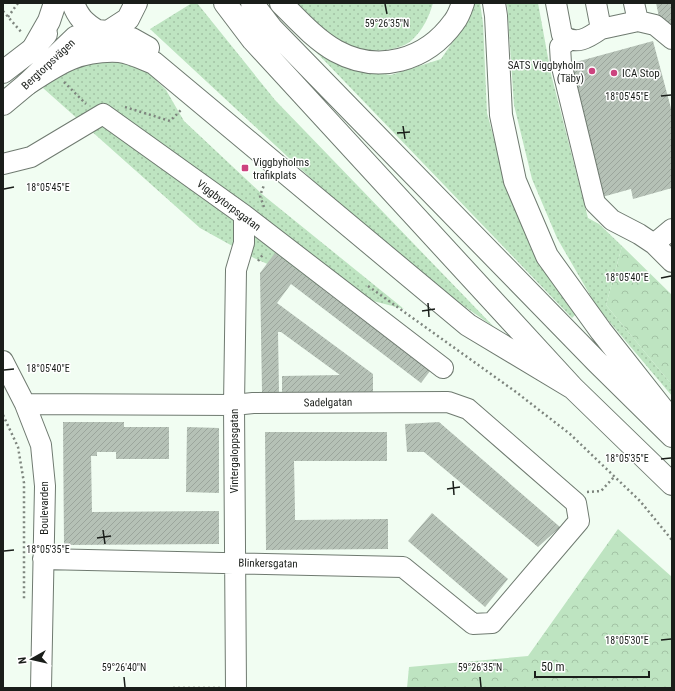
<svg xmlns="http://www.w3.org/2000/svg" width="675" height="691" font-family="'Roboto Condensed',sans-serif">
<defs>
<pattern id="grass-dots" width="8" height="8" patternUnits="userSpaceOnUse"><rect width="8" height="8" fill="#bee4c1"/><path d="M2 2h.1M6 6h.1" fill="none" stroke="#a3c3a5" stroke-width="1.8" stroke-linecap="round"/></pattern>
<pattern id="forest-crowns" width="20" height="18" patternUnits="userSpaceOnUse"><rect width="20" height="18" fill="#bee4c1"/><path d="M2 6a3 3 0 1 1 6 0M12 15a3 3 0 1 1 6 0" fill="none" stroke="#a3c3a5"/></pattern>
<pattern id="building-hatch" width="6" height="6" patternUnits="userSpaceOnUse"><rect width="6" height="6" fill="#b5c1b6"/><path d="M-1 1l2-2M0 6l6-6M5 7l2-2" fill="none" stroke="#9ba59c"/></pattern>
</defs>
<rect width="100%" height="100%" fill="#f1fdf2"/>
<path fill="url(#grass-dots)" d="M192,3H197L275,100L494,327L401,262L150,29Z
M294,3H433C429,17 423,30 412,40C400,52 365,53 350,47C339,43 303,12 294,3Z
M472,3H480L483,23L487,113L508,190L576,314L572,318L294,29H296L335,63L352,70L391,75L441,59L469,18Z
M507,3H538L551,74L588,218L599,224L622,246L606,305L672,385V396L597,307L557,238L532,179L514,105Z
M117,60L148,72L166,90L184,121L263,195L404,309L319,287L254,258L200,228L43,88C70,63 81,62 117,60Z"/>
<path fill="url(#forest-crowns)" d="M622,246L672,295V385L606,305Z
M618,529L672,577V688H407L409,667L528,656Z"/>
<path fill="url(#building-hatch)" d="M656,3H672V24L661,26Z
M653,41L672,112V188L633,199L631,189L602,197L565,65Z
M275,253L430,371L421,383L291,284L277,303L373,374V392L282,393V376L340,375L281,332H278L279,393H262L260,273Z
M63,422H124V427H169V459H116V452H97V456H91L92,512L219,511V544L64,545Z
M439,422L560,527L538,547L424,452H407L405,424Z
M187,427L219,428V493L186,492Z
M265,432H387V461H294L295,511V520L388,519V549L266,550Z
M432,513L508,579L485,607L408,541Z"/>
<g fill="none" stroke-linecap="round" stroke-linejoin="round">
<defs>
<path id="minor" d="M556,3L562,35C576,46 588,38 601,29L596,3
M634,3L638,21
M601,29L638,21L655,25L672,39
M569,40L560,47L561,63L595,203L612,220L639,234L654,244L672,262
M3,164L31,157L103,114L244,215L443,368
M654,244L672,229
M3,361L25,404L41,445L45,486L41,688
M25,404L234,405L253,403L448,402L468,409L576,503L579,521L492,623L473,624L403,567L43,559
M236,688L234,405L236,270L244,243V215"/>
<path id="major" d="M73,3C78,17 84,23 97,31
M3,72L33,49L46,34
M3,104L27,84L76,37L97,31L108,32L128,19L136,3"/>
<path id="highway" d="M225,3L253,40L573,388L672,484
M252,3L272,29L597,362L672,436
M281,3C298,20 315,39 336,51C378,74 426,61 454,22C458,17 461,9 463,3
M494,3L496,16L501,115L515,181L547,256L601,331L668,416
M108,32L132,39L148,48
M33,49L49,21L55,3
M27,84C59,63 79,49 119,51C130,52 144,59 154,63L468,325L573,388"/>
</defs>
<use href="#minor" stroke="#6f7a70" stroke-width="22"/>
<use href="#major" stroke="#6f7a70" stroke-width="24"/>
<use href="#highway" stroke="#6f7a70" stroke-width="24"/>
<path stroke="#7e857e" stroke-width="2.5" stroke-dasharray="2 3" stroke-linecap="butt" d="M3,11L22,33
M8,17L18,3
M64,82L86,104
M125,107L170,121L181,110
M264,207L260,196L264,185
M258,261L264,253
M368,286L516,392L570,434L640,501L672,540
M3,415L18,447L24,483V601
M587,492L601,491L614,477
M173,688H220"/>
<use href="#minor" stroke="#fff" stroke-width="20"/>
<use href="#major" stroke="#fff" stroke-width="22"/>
<use href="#highway" stroke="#fff" stroke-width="22"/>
</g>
<path fill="none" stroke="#1a1e1a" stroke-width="1.5" d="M385,4L387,14M661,96L671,95M403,126L405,139M397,133L410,132M4,189L14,187M661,278L671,276M428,303L429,317M422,311L435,309M4,370L14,369M661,459L671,458M453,481L454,495M447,489L460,487M103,530L105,544M97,538L111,536M4,551L14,550M661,640L671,639M124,677L125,687M480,677L481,687"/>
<g fill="#cc437f" stroke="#fff" stroke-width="1.5">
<circle cx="592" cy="71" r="4"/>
<circle cx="614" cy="73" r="4"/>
<rect x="241" y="164" width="8" height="8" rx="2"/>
</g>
<g text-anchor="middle" stroke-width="3" stroke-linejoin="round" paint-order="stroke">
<g font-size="11" fill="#1a1e1a" stroke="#fff">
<text transform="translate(48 64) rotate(-43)" y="4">Bergtorpsvägen</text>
<text transform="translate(229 205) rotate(37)" y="4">Viggbytorpsgatan</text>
<text transform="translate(328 402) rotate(-1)" y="4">Sadelgatan</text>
<text transform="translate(234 451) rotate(-90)" y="4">Vintergaloppsgatan</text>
<text transform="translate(44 508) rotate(-90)" y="4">Boulevarden</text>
<text transform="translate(268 563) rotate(1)" y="4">Blinkersgatan</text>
</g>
<g font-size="11" fill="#1a1e1a" stroke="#fff" text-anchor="start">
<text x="584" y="69" text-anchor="end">SATS Viggbyholm<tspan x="584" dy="13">(Täby)</tspan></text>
<text x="622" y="77">ICA Stop</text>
<text x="253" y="166">Viggbyholms<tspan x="253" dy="13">trafikplats</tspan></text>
</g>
</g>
<g font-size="10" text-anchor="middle" fill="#1a1e1a" stroke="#fff" stroke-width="3" stroke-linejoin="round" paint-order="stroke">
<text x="387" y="27">59°26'35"N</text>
<text x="627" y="100">18°05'45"E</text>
<text x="48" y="191">18°05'45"E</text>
<text x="627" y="281">18°05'40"E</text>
<text x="48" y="372">18°05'40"E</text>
<text x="627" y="462">18°05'35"E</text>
<text x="48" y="553">18°05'35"E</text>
<text x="627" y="644">18°05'30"E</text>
<text x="124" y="671">59°26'40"N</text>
<text x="480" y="671">59°26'35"N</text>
</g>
<rect width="675" height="691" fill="none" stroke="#1a1e1a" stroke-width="8"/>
<g transform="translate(32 659) rotate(262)" stroke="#ffffff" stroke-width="3" paint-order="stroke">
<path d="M0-3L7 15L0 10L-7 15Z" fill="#1a1e1a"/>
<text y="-6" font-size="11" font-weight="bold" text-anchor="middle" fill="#1a1e1a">N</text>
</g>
<path d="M535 671v6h114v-6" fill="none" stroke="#1a1e1a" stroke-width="2"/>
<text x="541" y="671" font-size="12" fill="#1a1e1a" stroke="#ffffff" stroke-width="3" paint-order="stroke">50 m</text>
</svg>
